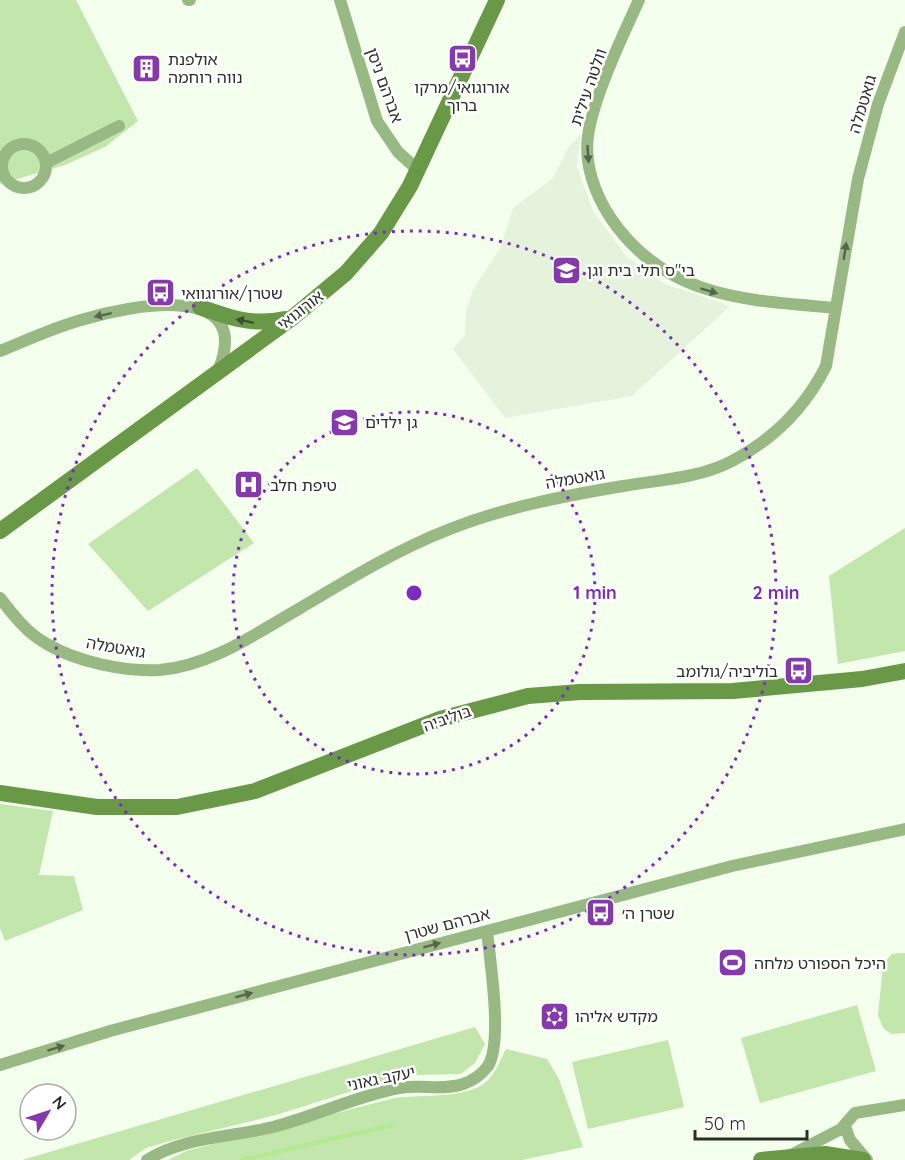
<svg xmlns="http://www.w3.org/2000/svg" width="905" height="1160" font-family="Quicksand,'Noto Sans Hebrew',sans-serif">
<rect width="100%" height="100%" fill="#f4ffee"/>
<path fill="#e5f3dd" d="M581,134L577,166L593,211L627,257L665,284L730,306L632,396L505,418L453,349L465,335L466,312L473,290L501,247L513,208L553,178L569,146Z"/>
<path fill="#c2e6ab" d="M0,0H76L138,121L105,147L65,165L0,184Z
M197,468L254,543L148,611L88,544Z
M905,528V651L838,664L829,576Z
M0,804L53,811L39,875L74,876L83,910L5,941L0,928Z
M899,953H905V1033L891,1034L883,1028L878,1015L883,964L892,954Z
M857,1005L876,1071L760,1103L741,1038Z
M475,1027L485,1044L475,1063L461,1074L410,1075L387,1080L276,1115L170,1141L146,1148L129,1160H22Z
M668,1040L684,1107L588,1129L572,1062Z
M506,1049L547,1059L559,1079L583,1147L522,1160H168L186,1151L395,1098C422,1094 472,1100 490,1078C497,1070 501,1058 506,1049Z"/>
<g fill="none" stroke-linecap="round" stroke-linejoin="round">
<path stroke="#b5e893" stroke-width="4.5" d="M242,1160L392,1125"/>
<path stroke="#99b984" stroke-width="12" d="M188,0H190
M340,0L377,121L398,152L419,171
M639,0C623,35 593,98 588,136C584,164 595,194 610,217C665,299 747,300 836,308
M2 166a22 22 0 1 1 44 0a22 22 0 1 1-44 0Z
M46,163L119,126
M0,351C27,340 53,328 81,320C130,305 256,280 218,371
M0,598C13,615 28,634 47,644C77,662 125,672 160,670C210,666 255,634 297,610C347,580 396,550 450,529C506,507 564,496 623,486C659,480 700,478 732,461C774,439 805,408 826,366L858,179L878,104L905,32
M0,1065L110,1031L732,866L905,829
M845,1126L850,1140L867,1160
M791,1155L841,1129L855,1113L905,1105
M147,1160C184,1137 232,1137 273,1127C316,1116 356,1096 399,1088C420,1084 443,1091 463,1084C472,1081 482,1074 488,1066C503,1042 490,961 487,931"/>
<path stroke="#699846" stroke-width="16" d="M200,307C230,318 254,326 285,319
M0,531L292,318L346,273L381,233L410,186L497,0
M0,793L97,807H177L255,791L440,719L528,696L580,692L733,691L862,679L905,671
M761,1160L825,1154L863,1160"/>
</g>
<defs><path id="oneway-solid" d="M-6-.8H1V-3.2L6.5 0L1 3.2V.8H-6Z" transform="scale(1.5)"/></defs>
<g fill="#56664d">
<use href="#oneway-solid" transform="translate(588 154) rotate(86)"/>
<use href="#oneway-solid" transform="translate(845 251) rotate(-81)"/>
<use href="#oneway-solid" transform="translate(709 291) rotate(17)"/>
<use href="#oneway-solid" transform="translate(103 315) rotate(168)"/>
<use href="#oneway-solid" transform="translate(432 945) rotate(-15)"/>
<use href="#oneway-solid" transform="translate(244 995) rotate(-15)"/>
<use href="#oneway-solid" transform="translate(56 1048) rotate(-17)"/>
</g>
<use fill="#3d4e31" href="#oneway-solid" transform="translate(245 321) rotate(-168)"/>
<g fill="none" stroke="#7b2cbf" stroke-width="3" stroke-dasharray="3 6">
<circle cx="414" cy="593" r="181"/>
<circle cx="414" cy="593" r="362"/>
</g>
<defs>
<symbol id="bus-square" viewBox="-11 -11 22 22"><rect x="-9" y="-9" width="18" height="18" rx="4" fill="#8639aa" stroke="#fff"/><path d="M-5-6H5V4H4V6H2V4H-2V6H-4V4H-5ZM-3.5-4V0h7V-4ZM-3.5 1.2v1.5H-2V1.2ZM2 1.2v1.5H3.5V1.2Z" fill="#fff"/></symbol>
<symbol id="building-square" viewBox="-11 -11 22 22"><rect x="-9" y="-9" width="18" height="18" rx="4" fill="#8639aa" stroke="#fff"/><path d="M-4-6H4V6H1V3H-1V6H-4ZM-2.5-4.3h1.7v1.8h-1.7ZM.8-4.3h1.7v1.8H.8ZM-2.5-1h1.7V.8h-1.7ZM.8-1h1.7V.8H.8Z" fill="#fff"/></symbol>
<symbol id="school-square" viewBox="-11 -11 22 22"><rect x="-9" y="-9" width="18" height="18" rx="4" fill="#8639aa" stroke="#fff"/><path d="M0-5L7-2L0 1L-7-2ZM-4 1L0 2.5L4 1V4Q0 6-4 4Z" fill="#fff"/></symbol>
<symbol id="hospital-square" viewBox="-11 -11 22 22"><rect x="-9" y="-9" width="18" height="18" rx="4" fill="#8639aa" stroke="#fff"/><path d="M-5-5h3v3.5h4V-5h3V5h-3V1.5h-4V5h-3Z" fill="#fff"/></symbol>
<symbol id="stadium-square" viewBox="-11 -11 22 22"><rect x="-9" y="-9" width="18" height="18" rx="4" fill="#8639aa" stroke="#fff"/><path d="M0-5a6.5 5 0 1 0 0 10a6.5 5 0 1 0 0-10ZM-3.5-1.8h7v3.6h-7Z" fill="#fff"/></symbol>
<symbol id="synagogue-square" viewBox="-11 -11 22 22"><rect x="-9" y="-9" width="18" height="18" rx="4" fill="#8639aa" stroke="#fff"/><path d="M0-6.5L5.6 3.2H-5.6ZM0 6.5L5.6-3.2H-5.6Z" fill="#fff"/></symbol>
</defs>
<g fill-rule="evenodd">
<use href="#bus-square" x="446" y="42" width="33" height="33"/>
<use href="#building-square" x="130" y="52" width="33" height="33"/>
<use href="#school-square" x="550" y="254" width="33" height="33"/>
<use href="#bus-square" x="144" y="276" width="33" height="33"/>
<use href="#school-square" x="328" y="406" width="33" height="33"/>
<use href="#hospital-square" x="232" y="468" width="33" height="33"/>
<use href="#bus-square" x="782" y="654" width="33" height="33"/>
<use href="#bus-square" x="584" y="896" width="33" height="33"/>
<use href="#stadium-square" x="716" y="946" width="33" height="33"/>
<use href="#synagogue-square" x="538" y="1000" width="33" height="33"/>
</g>
<g text-anchor="middle" stroke-width="5" stroke-linejoin="round" paint-order="stroke">
<g font-size="16" fill="#2a2e28" stroke="#fff" text-anchor="start">
<text x="168" y="65">אולפנת<tspan x="168" dy="18">נווה רוחמה</tspan></text>
<text x="462" y="93" text-anchor="middle">אורוגואי/מרקו<tspan x="462" dy="18">ברוך</tspan></text>
<text x="587" y="276">בי"ס תלי בית וגן</text>
<text x="181" y="299">שטרן/אורוגוואי</text>
<text x="365" y="428">גן ילדים</text>
<text x="270" y="491">טיפת חלב</text>
<text x="778" y="677" text-anchor="end">בוליביה/גולומב</text>
<text x="622" y="919">שטרן ה׳</text>
<text x="754" y="969">היכל הספורט מלחה</text>
<text x="575" y="1022">מקדש אליהו</text>
</g>
<g font-size="16" fill="#2a2e28" stroke="#fff">
<text transform="translate(385 85) rotate(70)" y="6">אברהם ניסן</text>
<text transform="translate(588 87) rotate(-71)" y="6">וולטה עילית</text>
<text transform="translate(862 104) rotate(-73)" y="6">גואטמלה</text>
<text transform="translate(300 310) rotate(-38)" y="6">אורוגואי</text>
<text transform="translate(575 478) rotate(-10)" y="6">גואטמלה</text>
<text transform="translate(116 647) rotate(10)" y="6">גואטמלה</text>
<text transform="translate(447 718) rotate(-19)" y="6">בוליביה</text>
<text transform="translate(447 924) rotate(-15)" y="6">אברהם שטרן</text>
<text transform="translate(381 1078) rotate(-12)" y="6">יעקב גאוני</text>
</g>
</g>
<circle cx="414" cy="593" r="9" fill="#7b2cbf" stroke="#fff" stroke-width="3"/>
<g font-size="18" text-anchor="middle" font-weight="bold" fill="#7b2cbf" stroke="#fff" stroke-width="5" stroke-linejoin="round" paint-order="stroke">
<text x="595" y="599">1 min</text>
<text x="776" y="599">2 min</text>
</g>
<g transform="translate(48 1112) rotate(51)"><circle r="28" fill="#ffffff" stroke="#aaaba9" stroke-width="1.5"/>
<path d="M0-4.5L10 22L0 15L-10 22Z" fill="#8639aa"/>
<text y="-9" font-size="16" font-weight="bold" text-anchor="middle" fill="#2a2e28">N</text>
</g>
<path d="M695 1130v9h112v-9" fill="none" stroke="#2a2e28" stroke-width="3"/>
<text x="704" y="1130" font-size="18" fill="#2a2e28" stroke="#ffffff" stroke-width="4.5" paint-order="stroke">50 m</text>
</svg>
